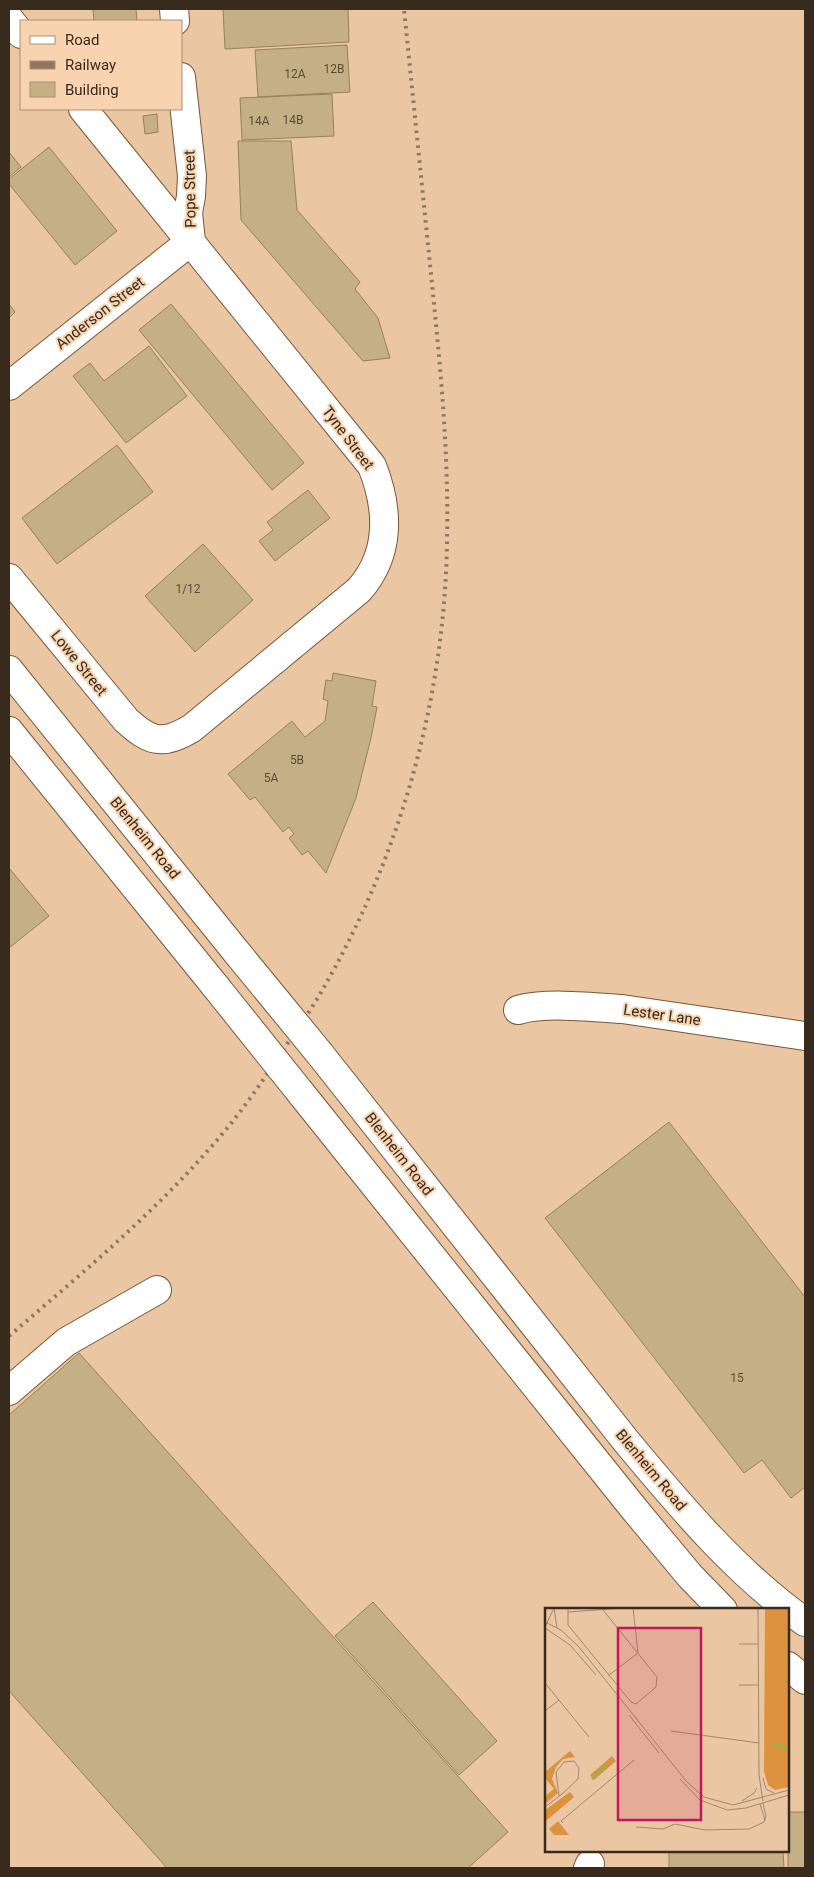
<svg xmlns="http://www.w3.org/2000/svg" width="814" height="1877" font-family="Roboto,sans-serif">
<rect width="100%" height="100%" fill="#eac6a3"/>
<path fill="#c5b086" stroke="#958258" d="M93,9H136L137,21H94Z
M223,9H348L349,42L225,49Z
M347,45L350,92L258,97L255,50Z
M332,94L334,136L242,140L240,98Z
M157,114L158,132L145,134L143,116Z
M238,141H291L297,210L360,282L355,289L378,318L390,358L363,361L241,220Z
M49,147L117,231L75,265L9,184V179Z
M9,152L21,167L9,177Z
M9,304L15,312L9,318Z
M171,304L304,463L272,490L139,330Z
M149,346L187,396L126,443L73,376L90,363L104,381Z
M117,445L153,492L57,564L22,518Z
M308,490L330,518L275,561L259,541L273,530L267,522Z
M203,544L253,600L195,652L145,596Z
M333,673L376,681L372,706L377,707L371,738L356,798L326,873L308,851L302,855L289,838L294,834L289,827L283,832L255,797L250,800L228,774L292,721L305,737L325,721L328,701L323,699L326,680L332,681Z
M9,868L49,916L9,948Z
M669,1122L805,1297V1487L791,1498L762,1460L744,1473L545,1218Z
M79,1353L508,1832L468,1868H167L9,1691V1415Z
M373,1602L497,1741L459,1775L335,1636Z
M788,1812H805V1868H788Z
M669,1851H783L784,1868H669Z"/>
<g fill="none" stroke-linecap="round" stroke-linejoin="round">
<defs>
<path id="minor" d="M174,9L175,21
M9,19L21,34
M9,386L191,241L188,213L191,196L192,176L181,77
M9,578L126,720C150,742 163,746 192,728L359,590C391,554 389,509 372,466L83,109
M518,1010C545,1002 593,1007 622,1009L805,1036
M9,1391L66,1342L157,1290
M588,1868L590,1864"/>
<path id="major" d="M9,670L238,954
M9,731L216,987
M320,1054L626,1441C680,1506 736,1573 805,1622
M300,1092L635,1510L690,1576L723,1610
M788,1666L805,1680"/>
</defs>
<use href="#minor" stroke="#765737" stroke-width="30"/>
<use href="#major" stroke="#765737" stroke-width="30"/>
<use href="#minor" stroke="#fff" stroke-width="28"/>
<use href="#major" stroke="#fff" stroke-width="28"/>
<path stroke="#90775f" stroke-width="4" stroke-dasharray="2.5 5" stroke-linecap="butt" d="M9,1336C86,1270 164,1205 228,1127C247,1104 264,1079 280,1054C297,1030 314,1006 328,980C403,847 445,693 447,541C449,452 440,363 431,274C422,186 413,97 404,9"/>
<defs>
<path id="major-bridge" d="M238,954L320,1054
M216,987L300,1092"/>
</defs>
<use href="#major-bridge" stroke="#765737" stroke-width="30" stroke-linecap="butt"/>
<use href="#major-bridge" stroke="#fff" stroke-width="28"/>
</g>
<g text-anchor="middle" stroke-width="4" stroke-linejoin="round" paint-order="stroke">
<g font-size="12" fill="#5b4c36">
<text x="334" y="73">12B</text>
<text x="295" y="78">12A</text>
<text x="293" y="124">14B</text>
<text x="259" y="125">14A</text>
<text x="188" y="593">1/12</text>
<text x="297" y="764">5B</text>
<text x="271" y="782">5A</text>
<text x="737" y="1382">15</text>
</g>
<g font-size="15" fill="#382a1c" stroke="#f7d3af">
<text transform="translate(190 189) rotate(-91)" y="5">Pope Street</text>
<text transform="translate(100 313) rotate(-38)" y="5">Anderson Street</text>
<text transform="translate(348 438) rotate(53)" y="5">Tyne Street</text>
<text transform="translate(79 663) rotate(51)" y="5">Lowe Street</text>
<text transform="translate(145 838) rotate(51)" y="5">Blenheim Road</text>
<text transform="translate(662 1015) rotate(8)" y="5">Lester Lane</text>
<text transform="translate(399 1154) rotate(52)" y="5">Blenheim Road</text>
<text transform="translate(651 1470) rotate(50)" y="5">Blenheim Road</text>
</g>
</g>
<g transform="translate(545 1608)">
<rect width="244" height="244" fill="#eac6a3"/>
<path d="M220,0H244V179L230,182L223,177L219,163ZM25,143L30,149L18,151L11,159L7,171L13,185L0,196V188L9,181L0,170V164ZM67,148L71,153L49,172L45,167ZM25,184L29,189L1,213L0,202ZM13,213L24,227H9L4,221Z" fill="#dc923e"/>
<path fill="none" stroke="#91b648" stroke-width="2.5" d="M228,136L244,141M47,171L62,157"/>
<path fill="none" stroke="#a3886d" stroke-width="1" d="M9,0L12,20M23,0V17L86,94L91,96L111,79L112,69L58,2M213,0L214,167L218,193M23,4L78,0M0,14L16,22L34,39L142,174L159,189L188,197L244,182M1,17L8,2M0,20L25,37L51,67M194,36H213M64,67L93,45L88,0M0,75L44,129M194,77H213M0,103L14,92M84,107L114,145M126,123L214,135M218,170L221,181L229,185M135,171L155,192L182,202L201,200L244,187M197,193L209,185L212,180M215,196L220,212M0,199L17,186L33,171L34,160L29,153L19,154L11,164L14,188M18,215L16,213L89,152M91,219L118,221L130,216L160,222L204,221L219,214L221,208L218,195"/>
<path fill="#c2185b" fill-opacity="0.15" stroke="#c2185b" stroke-width="2.5" d="M73,20H156V212H73Z"/>
<rect width="244" height="244" fill="none" stroke="#382a1c" stroke-width="2.5"/>
</g>
<rect width="814" height="1877" fill="none" stroke="#382a1c" stroke-width="20"/>
<rect x="20" y="20" width="162" height="90" fill="#f7d3af" stroke="#ab8f74"/>
<rect x="30" y="36" width="25" height="8" fill="#ffffff" stroke="#ab8f74"/>
<text x="65" y="45" font-size="15" fill="#382a1c">Road</text>
<rect x="30" y="61" width="25" height="8" fill="#90775f" stroke="#ab8f74"/>
<text x="65" y="70" font-size="15" fill="#382a1c">Railway</text>
<rect x="30" y="82" width="25" height="15" fill="#c5b086" stroke="#ab8f74"/>
<text x="65" y="95" font-size="15" fill="#382a1c">Building</text>
</svg>
